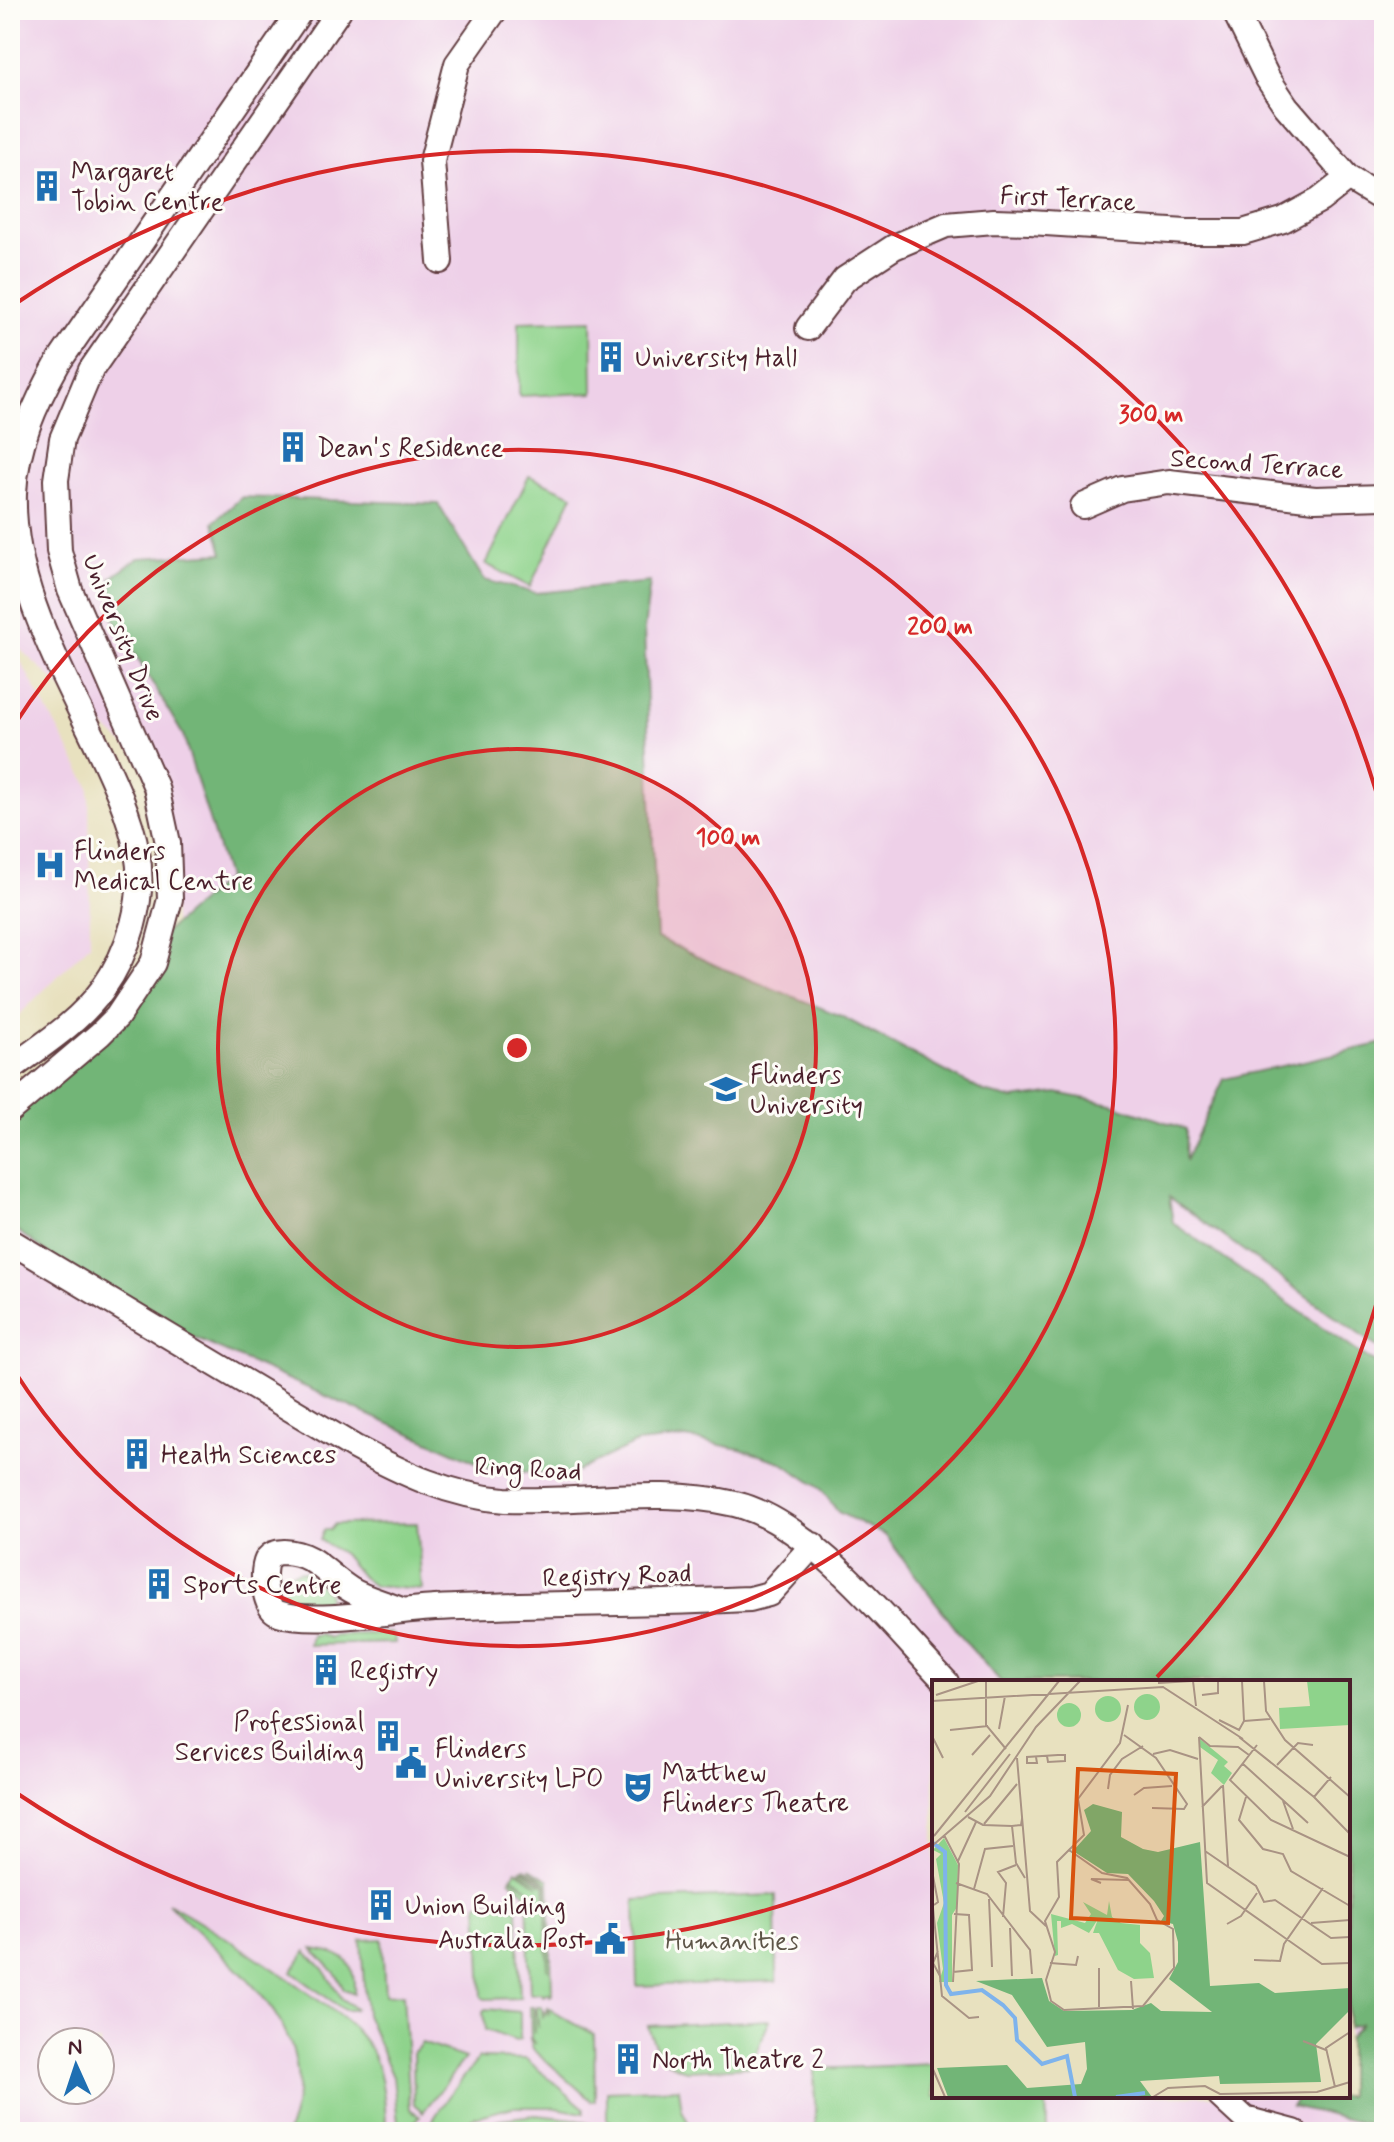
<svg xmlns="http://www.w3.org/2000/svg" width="1394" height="2142" font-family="Mynerve,sans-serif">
<rect width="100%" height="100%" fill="#fdfcf7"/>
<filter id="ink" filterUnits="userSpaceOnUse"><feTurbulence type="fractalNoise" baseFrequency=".0125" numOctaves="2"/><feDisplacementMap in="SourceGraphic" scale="16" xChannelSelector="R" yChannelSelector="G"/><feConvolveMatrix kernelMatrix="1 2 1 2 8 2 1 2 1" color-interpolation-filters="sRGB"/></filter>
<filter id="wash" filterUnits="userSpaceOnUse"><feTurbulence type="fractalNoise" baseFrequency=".006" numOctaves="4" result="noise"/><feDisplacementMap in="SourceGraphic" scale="32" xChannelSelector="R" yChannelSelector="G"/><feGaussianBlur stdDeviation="1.8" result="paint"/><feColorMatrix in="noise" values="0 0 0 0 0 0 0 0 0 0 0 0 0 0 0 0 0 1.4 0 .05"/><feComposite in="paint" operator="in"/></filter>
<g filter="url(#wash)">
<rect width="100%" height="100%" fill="#e8e1bf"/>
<path fill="#eed0e8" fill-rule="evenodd" d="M10,10H1384V2132H10V1135L177,968L166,783L10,640ZM934,1682H1348V2096H934ZM52,2042H100V2090H52Z
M10,642L89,786L90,944L10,1024Z"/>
<path fill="#8ed38b" stroke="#6c795b" stroke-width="2" d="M592,320L593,393L519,396V322Z
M529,476L573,495L530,587L486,564Z
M417,1523L422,1590L374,1586L362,1577L343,1554L320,1540L324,1530H330L335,1524Z
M299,1571L306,1572L329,1594L326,1600C308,1604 283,1605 282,1581L285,1575Z
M391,1633L394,1635L395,1643L309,1645L311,1635L320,1634L328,1638L334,1635Z
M526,1868L545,1883L548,1970L547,1883L530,1868L549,1880L552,1995L550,1996L549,1993L543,1996L542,1993L530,1994L527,1894L510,1880L511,1877L528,1888L512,1876L516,1870L539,1886L520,1871L521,1869L543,1885L540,1880L524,1869Z
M776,1895L777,1981L637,1986L635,1900Z
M484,1901L517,1908L520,1998L485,1999L482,1997L478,1904Z
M168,1903C218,1931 265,1962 311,1995C332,2010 357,2026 370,2049C383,2072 386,2106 386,2132H287C331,2028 229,1966 168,1903Z
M382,1939L385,1995L403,1994L410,2109L420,2116L407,2132H399L393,2077L366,2015L361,1940Z
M313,1949C345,1953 356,1961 354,1994L344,1990L336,1974Z
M306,1951L323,1969L343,2000L355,2008L353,2010H344L292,1972Z
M530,2007H533L534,2033V2009H536L538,2028L537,2007H542L543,2019V2009L546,2015L548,2007L550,2016V2009H552L555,2013L594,2034L595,2100L592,2101L533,2049L530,2039L536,2044L531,2039Z
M486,2009L520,2012V2039L516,2041L485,2030L483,2011Z
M770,2020L749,2067L687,2070C663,2065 654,2048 648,2026Z
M422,2043L465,2058L423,2112L414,2104L413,2053Z
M479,2058L526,2059L584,2108V2113L550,2107H513L475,2117L445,2132H425L448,2097Z
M934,2064V2096H1046L1047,2132H816L814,2069Z
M679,2088L682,2110L693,2132H633L607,2120V2091Z
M536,2115L574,2119L614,2132H466L501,2119Z"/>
<path fill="#72b577" stroke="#5e6a51" stroke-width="2" d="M242,497L438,504L484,580L536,593L650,582L644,630L657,938L717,966L841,1016L984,1092L1013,1099L1057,1093L1112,1104L1186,1129L1185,1161L1224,1079L1384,1043V1352L1169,1197L1173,1223L1368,1359L1384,1367V2128L1291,2106L1299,2096H1348V2038L1361,2023L1348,2028V1682H1001L969,1646L885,1535L838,1512L821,1489L781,1462L740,1449L686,1438L637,1443L569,1475L494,1470L108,1300L10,1225V1110L100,1034L160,937L227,878L183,735L112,615L111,578L139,558L223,553L214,522Z"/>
</g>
<g filter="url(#ink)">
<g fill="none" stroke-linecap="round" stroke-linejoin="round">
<defs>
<path id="minor" d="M1234,10L1268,79L1286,106L1348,178L1384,200
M440,261L432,161L457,64L495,10
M808,328L845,279L894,247L946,225L994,221L1030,222L1186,232H1243L1283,220L1320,200L1348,178
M1083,506L1122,489L1169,482L1315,499L1384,497
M10,1069C42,1045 78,1023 102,990C129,952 146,899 137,852C130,815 113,779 97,745C60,667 11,582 14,493C16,445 35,404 58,363L301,10
M10,1110L100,1034L117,1017L153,963L170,899L168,843L156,787L70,590L59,551L56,480L62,439L91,370L339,10
M10,1241L354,1447C402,1473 450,1496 505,1500C579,1503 662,1487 735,1504C810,1521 893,1627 946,1682
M401,1610C385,1603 366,1599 351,1590C326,1575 315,1553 284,1552C278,1552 272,1553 268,1558C260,1569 264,1608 278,1613C312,1625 396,1610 435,1608C540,1603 645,1604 750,1599L769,1594L813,1545
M1220,2096L1245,2119L1294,2132"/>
</defs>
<use href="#minor" stroke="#623c41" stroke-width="28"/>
<use href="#minor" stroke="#fff" stroke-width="24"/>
</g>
</g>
<circle cx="517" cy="1048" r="299" fill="#d62828" fill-opacity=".12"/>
<g fill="none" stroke="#d62828" stroke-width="4">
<circle cx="517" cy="1048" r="299"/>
<path d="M13 727A598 598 0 1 1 13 1369"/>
<path d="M1383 1280A897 897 0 0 1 1157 1677M931 1844A897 897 0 0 1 15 1792M15 304A897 897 0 0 1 1383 816"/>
</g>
<defs>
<symbol id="building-bare" viewBox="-9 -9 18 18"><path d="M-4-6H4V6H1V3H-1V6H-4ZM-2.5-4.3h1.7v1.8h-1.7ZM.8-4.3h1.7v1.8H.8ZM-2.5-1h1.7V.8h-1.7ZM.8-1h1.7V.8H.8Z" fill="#1f6fb2" stroke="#fdfcf7" stroke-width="2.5" paint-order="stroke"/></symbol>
<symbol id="hospital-bare" viewBox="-9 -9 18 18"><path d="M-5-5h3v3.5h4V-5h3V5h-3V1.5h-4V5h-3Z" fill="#1f6fb2" stroke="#fdfcf7" stroke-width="2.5" paint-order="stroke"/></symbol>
<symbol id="university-bare" viewBox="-9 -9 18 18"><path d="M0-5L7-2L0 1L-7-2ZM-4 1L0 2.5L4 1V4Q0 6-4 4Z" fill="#1f6fb2" stroke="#fdfcf7" stroke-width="2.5" paint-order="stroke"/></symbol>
<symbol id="civic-bare" viewBox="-9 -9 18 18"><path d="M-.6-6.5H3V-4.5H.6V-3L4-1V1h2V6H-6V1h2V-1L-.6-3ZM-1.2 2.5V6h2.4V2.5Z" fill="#1f6fb2" stroke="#fdfcf7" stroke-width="2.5" paint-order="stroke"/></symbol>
<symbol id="theatre-bare" viewBox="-9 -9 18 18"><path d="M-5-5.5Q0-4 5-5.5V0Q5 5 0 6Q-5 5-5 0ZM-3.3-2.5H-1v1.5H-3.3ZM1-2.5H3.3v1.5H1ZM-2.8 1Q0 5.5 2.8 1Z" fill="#1f6fb2" stroke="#fdfcf7" stroke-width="2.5" paint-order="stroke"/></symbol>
</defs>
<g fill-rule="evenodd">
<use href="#building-bare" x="25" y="164" width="44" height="44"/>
<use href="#building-bare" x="589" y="335" width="44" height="44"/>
<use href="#building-bare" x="271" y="425" width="44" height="44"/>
<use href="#hospital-bare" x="28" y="843" width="44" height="44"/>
<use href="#university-bare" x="704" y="1067" width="44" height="44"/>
<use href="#building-bare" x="115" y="1432" width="44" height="44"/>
<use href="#building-bare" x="137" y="1562" width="44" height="44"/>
<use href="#building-bare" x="304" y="1648" width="44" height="44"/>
<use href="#building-bare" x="366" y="1714" width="44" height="44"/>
<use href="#civic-bare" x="389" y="1741" width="44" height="44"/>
<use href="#theatre-bare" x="616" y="1765" width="44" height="44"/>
<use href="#building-bare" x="359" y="1883" width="44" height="44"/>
<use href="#civic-bare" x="588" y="1917" width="44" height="44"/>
<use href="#building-bare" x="606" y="2037" width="44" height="44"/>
</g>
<g text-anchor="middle" stroke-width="6" stroke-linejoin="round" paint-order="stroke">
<g font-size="26" fill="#4a1f2b" stroke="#fdfcf7" text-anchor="start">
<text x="71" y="180">Margaret<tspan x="71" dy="30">Tobin Centre</tspan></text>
<text x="635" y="366">University Hall</text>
<text x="317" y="456">Dean's Residence</text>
<text x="74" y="859">Flinders<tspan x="74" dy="30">Medical Centre</tspan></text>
<text x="750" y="1083">Flinders<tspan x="750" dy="30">University</tspan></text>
<text x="161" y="1463">Health Sciences</text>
<text x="183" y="1593">Sports Centre</text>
<text x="350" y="1679">Registry</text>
<text x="364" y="1730" text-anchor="end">Professional<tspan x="364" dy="30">Services Building</tspan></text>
<text x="435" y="1757">Flinders<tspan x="435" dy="30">University LPO</tspan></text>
<text x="662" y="1781">Matthew<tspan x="662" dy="30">Flinders Theatre</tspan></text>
<text x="405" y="1914">Union Building</text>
<text x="586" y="1948" text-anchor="end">Australia Post</text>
<text x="652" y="2068">North Theatre 2</text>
</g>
<g font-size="26" fill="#4a1f2b" stroke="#fdfcf7">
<text transform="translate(1068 198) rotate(3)" y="9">First Terrace</text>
<text transform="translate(1257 463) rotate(4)" y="9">Second Terrace</text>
<text transform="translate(124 637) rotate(68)" y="9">University Drive</text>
<text transform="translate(528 1468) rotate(3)" y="9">Ring Road</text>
<text transform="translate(617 1575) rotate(-2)" y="9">Registry Road</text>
</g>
<g font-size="26" fill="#5e5548" stroke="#fdfcf7">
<text x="732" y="1949">Humanities</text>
</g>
</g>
<g transform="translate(932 1680)">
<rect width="418" height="418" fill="#e8e1bf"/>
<path d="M375,1H418V45L348,49L347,28L378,26ZM202 27a13 13 0 1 1 26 0a13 13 0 1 1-26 0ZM163 29a13 13 0 1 1 26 0a13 13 0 1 1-26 0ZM125 35a12 12 0 1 1 24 0a12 12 0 1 1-24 0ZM268,59L296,82L292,86L300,93L292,105L279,93L286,80L268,67ZM12,158L26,185L25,227L20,235V302H7L11,289L5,243L12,223L4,179L9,174L1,170ZM177,221L180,237L189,243L208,245V263L218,273L222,298L202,299L186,290L167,253H161L166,239L157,253L140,244L129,248V241H125L126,275L123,276L119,234L153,243L159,234L151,222L175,235Z" fill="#8ed38b"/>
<path d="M161,124L190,132L189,157L211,169L226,172L268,162L278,306L327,303L343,313L418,308V330L384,364L389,402L288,404L287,396L208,401L220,417H16L5,388L75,385L95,408L149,404L155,389L153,362L115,367L80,315L44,301L110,298L117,321L132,331L200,330L219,323L229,331L280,332L237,299L246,282V262L241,244L229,241L232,236L222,221L196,194L175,193L141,171L159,151L152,130Z" fill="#72b577"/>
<path fill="none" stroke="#7eb3ec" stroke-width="4" d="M1,163L13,172L14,305L19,314L50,310L71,325L83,338L85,360L110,384L135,376L143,417M184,417L213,413"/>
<path fill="none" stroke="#a99384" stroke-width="2" d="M54,1V45L74,69M261,1L264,26M332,1L334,31L353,60L418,117M226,3L260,1M4,15L46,1M270,15L286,13V1M0,21L231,7L311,59M287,40L307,50L312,41L310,1M312,41L338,39M67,49L73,16M18,50L56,46M192,55L224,78L255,124L252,129L220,128M0,56L11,78M267,57L275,203L390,284L418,283M267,57L278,66L306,67L317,75M307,57L382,117L418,154M325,65L298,100L339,140L418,177M221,74L238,70L266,79M40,75L58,55M104,77L105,83H95V77L126,75H133V81L116,82L115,76M85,78L98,231L114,246M310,83L376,143M345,85L366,63L381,65M291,105L296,186M176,109L178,95L190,79L211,66M202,115L212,108L240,106M314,117L307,140L331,169L351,174L359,191L418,226M382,117L399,97M351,121L361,149M270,127L290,106M33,132L78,74M36,137L51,145L80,146L89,145L90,139M52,144L85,104M80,146L84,183L93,198M12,155L27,184L21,302M2,156L127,1M0,166L58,116L104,47L148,1M137,170L170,193L195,198L218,224L225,240L241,249L242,288L211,326L132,330L119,321L114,300L123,272L113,241L127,217L125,182L152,155L146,119L188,63L196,25M273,171L324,206L332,222L343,220L399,258L418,257M26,181L44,142M1,196L6,222L2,225M24,203L55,214L98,270L100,294M169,203L159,199L197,200M42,209L53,169L81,166M0,218L10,316L37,338L47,337M57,219L60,287M71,237L74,203L66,192L84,185M379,243L418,240M295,244L309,236L325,213M78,248L80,296M6,271L1,283L8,296M322,280L348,281L352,264L391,208M118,283L144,285L146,276M21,292L40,290L37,235L22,234M199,301L201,329M167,327V288M371,361L394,370M0,387L13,417M403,407L394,368L418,352M221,417L236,408L273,406L288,414L385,412L418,402"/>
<path fill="#d8530f" fill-opacity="0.15" stroke="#d8530f" stroke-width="4" d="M146,89L244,94L236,243L139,238Z"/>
<rect width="418" height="418" fill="none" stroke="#4a1f2b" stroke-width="4"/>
</g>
<circle cx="517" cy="1048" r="12" fill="#d62828" stroke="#fdfcf7" stroke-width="4"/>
<g font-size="24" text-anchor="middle" font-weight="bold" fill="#d62828" stroke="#fdfcf7" stroke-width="6" stroke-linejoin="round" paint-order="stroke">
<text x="1151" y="422">300 m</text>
<text x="940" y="634">200 m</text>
<text x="728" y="845">100 m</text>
</g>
<rect width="1394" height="2142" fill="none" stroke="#fdfcf7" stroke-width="40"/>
<g transform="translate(76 2066) rotate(357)"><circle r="38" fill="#fdfcf7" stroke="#b5a4a5" stroke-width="2"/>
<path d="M0-6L14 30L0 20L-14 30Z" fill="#1f6fb2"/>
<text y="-12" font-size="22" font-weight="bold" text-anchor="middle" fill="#4a1f2b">N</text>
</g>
</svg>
